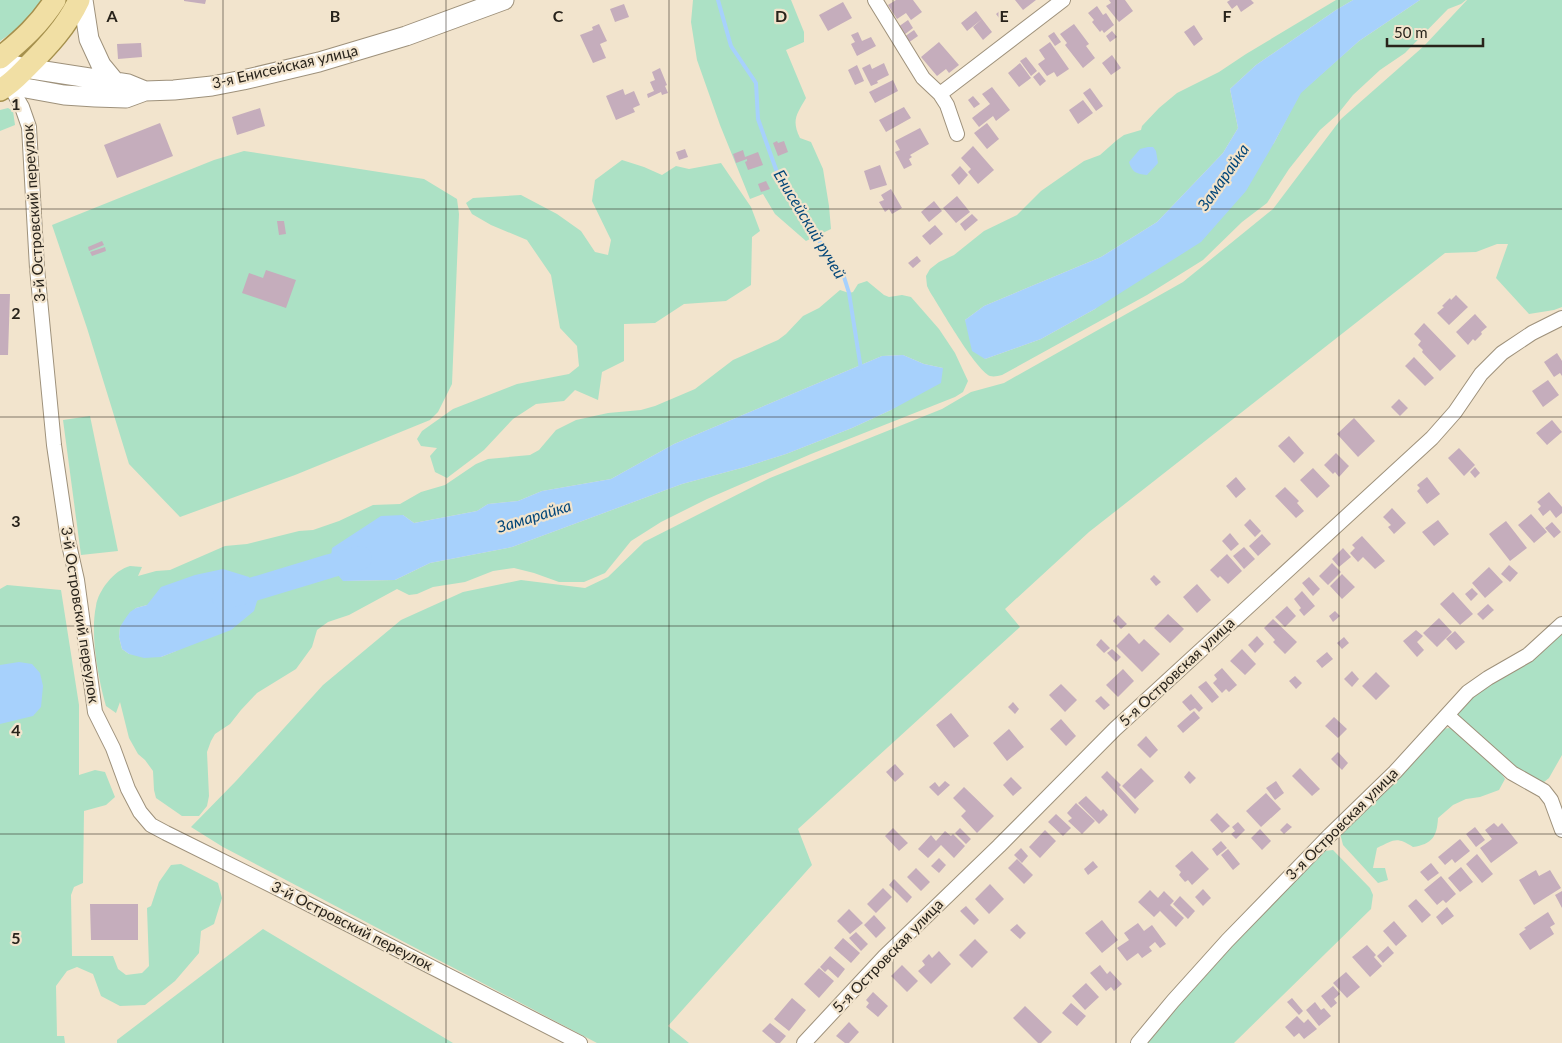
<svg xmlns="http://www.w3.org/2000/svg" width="1562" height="1043" font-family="Lato,sans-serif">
<rect width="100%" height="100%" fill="#f2e4cd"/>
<path fill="#ace1c5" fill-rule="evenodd" d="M0,0H42C30,17 18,29 0,41Z
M693,0H791L804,32V42L786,50L806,98C797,114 791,120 800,138L811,142L823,169L829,206L831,229L806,241L775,214L763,194L750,199L720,125L697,60L691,22Z
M1336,0H1353L1336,10L1256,65L1230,89L1238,128L1223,153L1157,222L1101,257L984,306L965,320L985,359L1041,339L1095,309L1274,143L1300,93L1359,41L1420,0H1466L1461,4L1448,9L1405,53L1380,70L1353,95L1337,115L1320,130L1289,169L1267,203L1242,222L1203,260L1147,295L1002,375C998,376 994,377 990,376C975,369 941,309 930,292L927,286L926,276L930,269L939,262L954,255L984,231L1017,215L1041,191L1084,161L1100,155L1117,140L1124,135L1141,130L1142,126L1159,108L1177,93L1219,72L1246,54Z
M1467,0H1562V307L1554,310L1529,314L1496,278L1508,244H1497L1476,252L1445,253L1089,532L1005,609L1020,627L798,829L812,865L668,1026L689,1043H597L223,847L191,827L236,781L323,685L401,620L463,592L521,580L585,588L608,577L644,542L770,478L942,409L971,392L1004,383L1183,282L1273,209L1341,119L1424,46Z
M8,108L13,111L15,125L0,131V110Z
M244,151L424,179L457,199L459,214L452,384L438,412L430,420L295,475L180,517L129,464L87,328L52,225L214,160Z
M622,160L644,167L662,175L676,166L689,169L721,163L751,207L760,231L752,237L751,285L726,301L684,304L655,323L624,324V361L602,372L598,400L575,390L564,401L536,404L513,419L484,450L447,478L435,472L430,456L437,448L421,446L417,439L422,431L453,409L517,384L569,374L579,366L577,346L560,328L551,275L527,240L491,225L472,214L466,203L473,198L521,195L557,214L581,231L595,252L608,255L611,240L592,201L595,180Z
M867,281L884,295L889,297L902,295L911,297L939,329L955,353L968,381L963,392L955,397L811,454L707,499L661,522L631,541L605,573L584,582H559L534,573L514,568L493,571L465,582L433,587L417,594L409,595L397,589L349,615L328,622L317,630L312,647L296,669L257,693L241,710L230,724L215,734L211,741L207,752L209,796L207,806L199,816H182L156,798L154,790L153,771L145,760L138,754L129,738L120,702L116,713L106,706C98,679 90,634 96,606C98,591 114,570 130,566C134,566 138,567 142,567L138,576L156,571L170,570L225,546L247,544L299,531L313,530L339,521L373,505L400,504L421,492L445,485L476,464L488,459L530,455L539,450L556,430L576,420L608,413L641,410L655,406L695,389L733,360L778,340L786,334L803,316L819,308L840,290L849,293L853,292L858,284ZM903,355L924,364L943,368L891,410L852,428L786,454L745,467L682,484L512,547L430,563L395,580L343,581L403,515L414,523L477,511L488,504L518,501L542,491L611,479L674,444L882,356ZM147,605L176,651L161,657L129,654L122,649L119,637L120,627L136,608Z
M90,416L118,551L81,555L63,420Z
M7,585L61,590L79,705V775L95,770L105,772L115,797L106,805L84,811L83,883L74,887L71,895L72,956H113L118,969L126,975L142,973L149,966L147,908L151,906L159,882L171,865L181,864L218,883L222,898L214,924L201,931L199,953L175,981L145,1005L120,1006L101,996L93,974L77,967L67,971L56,986L57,1036H64L65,1043H0V589Z
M1562,631V755L1549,778L1544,782L1530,778L1507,762L1457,715L1464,703Z
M1450,728L1497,767L1505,779L1499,790L1480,797L1466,799L1453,805L1438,818C1437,837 1432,844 1413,847C1396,836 1394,840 1377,848L1373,868H1385L1388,880L1378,883L1343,845L1340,833L1440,729Z
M1333,850L1370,888L1373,895L1371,909L1234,1043H1144L1218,958L1324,851Z
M263,929L453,1043H117V1040Z"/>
<path fill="#a7d1fc" d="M1353,0H1420L1359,41L1301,93L1274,143L1246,191L1201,242L1095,309L1041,339L985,359L972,351L965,320L984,306L1101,257L1157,222L1223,153L1238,128L1230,89L1256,65L1336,10Z
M1148,147H1153L1156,151L1158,163L1147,175C1136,174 1132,172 1129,162L1140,149Z
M903,355L924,364L943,368L941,383L891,410L852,428L786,454L745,467L682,484L512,547L430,563L395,580L343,581L330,566L332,548L381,516L403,515L414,523L477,511L488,504L518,501L542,491L611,479L674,444L882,356Z
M223,569L249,577L258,598L254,611L231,630L161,657L144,658L129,654L122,649L119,637L120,627L125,619L130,612L136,608L147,605L161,587L195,575Z
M19,662L32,664L40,673L43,686L41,707L33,716L0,724V665Z"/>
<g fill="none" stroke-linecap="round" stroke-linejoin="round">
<path stroke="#a7d1fc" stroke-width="4" d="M718,0L731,46L756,83L758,119L778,175L809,226L844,277L849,293L861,369"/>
<path stroke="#a7d1fc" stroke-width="24" d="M224,598L330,566L360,558"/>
</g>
<path fill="#c5adbc" d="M184,0H206L205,4L184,1Z
M896,0H913L922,12L911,20L906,13L897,19L888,5Z
M1015,0H1036L1023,10Z
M1109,0H1125L1133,11L1119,22L1106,6L1111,3Z
M1230,0H1251L1254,3L1241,12L1237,5L1232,9L1227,2Z
M843,2L852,18L828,31L819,15Z
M624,4L629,17L615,22L610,9Z
M1097,6L1103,15L1106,13L1114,25L1104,33L1102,30L1100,32L1092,22L1094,20L1088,13Z
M1002,9L1009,18L1003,23L996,14Z
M976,11L982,19L967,31L961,23Z
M982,19L992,32L983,40L973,27Z
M908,20L913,28L904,35L898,27Z
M599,24L607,41L600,44L606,58L593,63L580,35L593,30L592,27Z
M1074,24L1089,44L1086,46L1095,58L1083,68L1065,45L1067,43L1060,34Z
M1194,25L1203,39L1194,46L1184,32Z
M914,30L918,36L908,43L904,37Z
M1112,31L1117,37L1110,42L1106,36Z
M858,32L862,41L871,37L876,46L857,56L851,44L855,42L851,35Z
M1054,32L1061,42L1055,46L1048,36Z
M939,42L959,65L949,73L946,69L937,76L921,57Z
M1050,42L1069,69L1057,77L1054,72L1047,76L1038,64L1045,59L1039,50Z
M141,43L142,57L118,59L117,44Z
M1112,55L1121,68L1111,75L1102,63Z
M1026,57L1037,71L1031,76L1020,61Z
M884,63L889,75L877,81L878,83L871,86L862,68L870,64L872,69Z
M1020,63L1031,78L1019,87L1008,73Z
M857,65L864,81L855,85L848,70Z
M660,68L667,85L665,86L668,93L662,95L661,92L648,98L647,94L654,91L650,82L655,80L652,72Z
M1039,72L1046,81L1040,86L1033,77Z
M893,80L898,91L875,103L869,92Z
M992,87L1010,110L996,121L993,116L979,127L972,118L990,104L982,94Z
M1090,88L1103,106L1096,111L1083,93Z
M623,89L625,95L634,91L640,105L633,108L635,112L616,120L606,96Z
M973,96L980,104L974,108L968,100Z
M1083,100L1093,113L1078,124L1069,110Z
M904,107L911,118L886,132L879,120Z
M260,108L265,126L237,135L232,117Z
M160,123L173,156L117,178L104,145Z
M987,123L999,139L987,149L974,133Z
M920,128L929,144L910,155L912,157L909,159L912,165L904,169L895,152L900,150L895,141Z
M777,141L778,143L784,141L788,152L778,156L773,143Z
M973,146L994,170L978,184L968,172L971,169L961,158Z
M685,149L688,157L679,160L676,152Z
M743,150L745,157L758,152L763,165L748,170L745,162L747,161V159L736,163L733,154Z
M880,165L887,185L870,190L864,171Z
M960,166L968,175L959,185L951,175Z
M766,181L770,189L761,192L758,184Z
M891,189L902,208L892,214L889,209L885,212L879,202L884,200L881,195Z
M957,196L970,212L956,223L943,208Z
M934,201L942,211L929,222L921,212Z
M972,214L978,220L965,231L960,224Z
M277,221H284L286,234L279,235Z
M935,225L943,234L930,245L922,236Z
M102,241L104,245L89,251L88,247Z
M105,247L106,251L92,256L90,252Z
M917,256L921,261L913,268L908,263Z
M266,270L296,280L286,308L242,293L249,273L263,278Z
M0,294H10L8,355H0Z
M1456,295L1468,307L1449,325L1437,313L1444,307L1442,306L1450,298L1451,300Z
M1475,314L1487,327L1481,332L1482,334L1475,341L1473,339L1468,345L1456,332Z
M1424,323L1456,356L1440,371L1422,352L1423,350L1418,345L1421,341L1414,334Z
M1557,353L1562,361V376L1560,373L1554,377L1544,362Z
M1414,357L1434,378L1425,386L1405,366Z
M1548,380L1559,395L1543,407L1532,391Z
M1399,399L1408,408L1400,416L1391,407Z
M1354,418L1375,441L1358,457L1337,434Z
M1552,420L1562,432L1547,445L1536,433Z
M1289,436L1304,453L1294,463L1278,446Z
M1459,448L1475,465L1464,476L1448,458Z
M1336,453L1349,466L1339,477L1335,472L1333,474L1324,465Z
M1475,467L1480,473L1475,478L1470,472Z
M1313,468L1330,486L1317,498L1300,480Z
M1236,477L1246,489L1236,498L1226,486Z
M1427,477L1440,494L1427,504L1417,491L1420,488L1417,485Z
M1285,487L1299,501L1297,503L1304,511L1296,518L1275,496Z
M1549,492L1562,507V513L1556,518L1550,510L1543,516L1538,509L1541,506L1537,502Z
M1392,508L1406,523L1394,534L1388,527L1391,525L1383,517Z
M1531,514L1547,532L1534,543L1518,525Z
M1250,519L1261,531L1255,537L1244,525Z
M1438,520L1449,534L1434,546L1422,532Z
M1506,521L1527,548L1510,561L1489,534Z
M1552,522L1561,532L1554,538L1545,528Z
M1230,533L1239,544L1231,551L1222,541Z
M1262,534L1271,544L1258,556L1249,546Z
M1362,536L1385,561L1375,569L1363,557L1358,562L1350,553L1355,548L1352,545Z
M1244,547L1255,559L1244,569L1233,556Z
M1343,548L1351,557L1339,567L1332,559Z
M1227,554L1242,571L1228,584L1220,576L1218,578L1210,570Z
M1332,563L1341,572L1328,585L1319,576Z
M1509,565L1518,573L1510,582L1501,574Z
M1489,567L1503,582L1485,598L1472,583Z
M1342,574L1355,587L1342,599L1330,586Z
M1154,575L1161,582L1156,586L1150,579Z
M1309,577L1320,589L1313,596L1302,583Z
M1197,584L1211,600L1197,613L1183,597Z
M1472,588L1478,594L1471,601L1465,594Z
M1302,591L1315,606L1304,616L1299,610L1301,608L1294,599Z
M1453,592L1473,614L1460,625L1440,604Z
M1488,604L1494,610L1483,620L1477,614Z
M1287,606L1296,616L1285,627L1275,617Z
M1335,611L1340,616L1333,622L1329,616Z
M1168,614L1184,629L1170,643L1154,628Z
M1118,615L1127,624L1121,629L1113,621Z
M1439,618L1452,632L1437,647L1423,633Z
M1273,619L1297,642L1285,654L1273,642L1275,640L1264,628Z
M1416,630L1423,636L1417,642L1424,650L1417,657L1403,641Z
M1455,631L1465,642L1456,650L1446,639Z
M1129,633L1139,644L1144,639L1160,654L1142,672L1116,646Z
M1257,636L1264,644L1255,653L1248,645Z
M1344,637L1349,643L1342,649L1337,643Z
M1101,639L1110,648L1104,653L1096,645Z
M1112,649L1121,657L1116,662L1107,653Z
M1242,649L1256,664L1245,675L1230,661Z
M1327,652L1333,659L1322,668L1316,661Z
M1222,668L1237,685L1229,692L1226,689L1222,693L1213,683L1217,679L1214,675Z
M1123,669L1134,681L1118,697L1106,685Z
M1352,671L1359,679L1352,687L1344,679Z
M1376,672L1390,686L1376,700L1362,686Z
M1295,676L1302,683L1296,689L1289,681Z
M1206,681L1219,697L1212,703L1198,687Z
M1061,684L1077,700L1065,712L1049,695Z
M1191,694L1203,708L1199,712L1195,708L1190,711L1182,702Z
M1101,696L1110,705L1104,710L1095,701Z
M1013,702L1019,709L1015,714L1008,707Z
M1194,711L1200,718L1183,733L1177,726Z
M951,713L969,736L954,748L936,725Z
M1334,717L1347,729L1338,738L1325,726Z
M1061,719L1076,736L1066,746L1050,729Z
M1009,729L1024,747L1007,761L993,743Z
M1146,736L1158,750L1150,758L1137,745Z
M1338,752L1348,763L1342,770L1331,759Z
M895,764L904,774L895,782L886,772Z
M1141,768L1154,781L1135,799L1122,786Z
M1300,768L1320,789L1312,796L1292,776Z
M1107,771L1121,785L1119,787L1139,809L1135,814L1101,777Z
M1189,771L1196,778L1190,784L1184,777Z
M1011,777L1022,788L1013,796L1003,785Z
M945,781L950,785L938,796L929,787L935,782L939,787Z
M1276,781L1284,793L1275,800L1266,788Z
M964,787L994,816L977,833L961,816L966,811L953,798Z
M1266,793L1281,809L1261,827L1246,811Z
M1086,796L1101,811L1103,809L1108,815L1099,824L1078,803Z
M1076,803L1095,821L1082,834L1068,821L1072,818L1067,813Z
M1217,813L1230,826L1222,833L1210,820Z
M1056,814L1071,828L1063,836L1048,822Z
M1238,822L1245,830L1236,839L1231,834L1235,831L1232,827Z
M1287,823L1292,827L1284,834L1280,830Z
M1494,823L1498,827L1502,823L1518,843L1491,863L1480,848L1492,839L1485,830Z
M1475,827L1485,840L1476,847L1466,834Z
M893,828L908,843L899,851L885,836Z
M960,828L971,839L966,844L955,833Z
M1260,829L1271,841L1262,850L1251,838Z
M1045,830L1056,841L1040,858L1029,847Z
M945,831L951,836L953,834L965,846L954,858L941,845L928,858L918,849L931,835L936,841Z
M1460,839L1470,851L1455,863L1452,859L1445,865L1438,857Z
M1221,841L1227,848L1217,856L1212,849Z
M1021,848L1028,856L1022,863L1014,855Z
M1228,849L1240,864L1233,870L1221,855Z
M1192,851L1209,869L1192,885L1188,880L1185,882L1179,875L1181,872L1175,866Z
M1477,854L1493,874L1482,883L1466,864Z
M939,858L946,865L939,873L931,866Z
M1017,859L1033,875L1024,884L1008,868Z
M1093,861L1098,867L1088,875L1084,869Z
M1431,863L1439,873L1428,881L1420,872Z
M1461,867L1473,882L1460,892L1448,878Z
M916,868L930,882L921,891L907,877Z
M1536,870L1539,876L1550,870L1561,888L1534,905L1519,880Z
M1441,876L1456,894L1446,903L1443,900L1437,905L1424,890Z
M894,879L912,897L907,903L889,885Z
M990,884L1004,899L989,914L975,899Z
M883,888L892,897L876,913L867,904Z
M1203,889L1211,898L1203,906L1195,897Z
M1150,890L1158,898L1164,891L1174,901L1170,905L1184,918L1176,927L1160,911L1154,917L1138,902Z
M1562,891V908L1555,895Z
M1180,896L1195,911L1188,919L1173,904Z
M1416,899L1431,915L1422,923L1408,906Z
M90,904H138V940H91Z
M966,906L979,920L974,925L960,911Z
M1447,907L1454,916L1442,925L1436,917Z
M849,909L863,923L850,934L837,921Z
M1548,912L1555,924L1550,927L1554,934L1530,950L1519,934L1526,929L1524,928Z
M874,915L886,928L876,938L864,925Z
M1102,920L1118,940L1102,953L1085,933Z
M1394,921L1407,936L1396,946L1383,931Z
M1138,923L1144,931L1152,925L1166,944L1160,948L1155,942L1149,947L1152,951L1142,958L1138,953L1127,961L1117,948L1129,940L1124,933Z
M1017,924L1026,933L1020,939L1010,930Z
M856,932L868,944L861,951L849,938Z
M843,938L860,953L851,963L834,948Z
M975,939L988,952L972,968L959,955Z
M1367,945L1376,955L1374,957L1382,966L1370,977L1352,957Z
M1388,946L1394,953L1383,963L1377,956Z
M939,951L951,964L931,984L918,971L925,965L922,961L929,954L932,958Z
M830,956L845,969L838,978L828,969L825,972L820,967Z
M902,965L918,981L907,992L891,976Z
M1100,965L1107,974L1110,971L1122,984L1114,991L1111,987L1106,991L1090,973Z
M819,968L834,981L819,998L804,984Z
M1346,972L1360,987L1347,998L1333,983Z
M1086,983L1099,997L1085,1010L1072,996Z
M1333,986L1340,994L1334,999L1337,1003L1331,1008L1321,996Z
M873,992L888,1006L878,1017L866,1007L869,1003L866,1000Z
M792,998L806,1010L789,1031L774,1019Z
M1292,998L1303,1011L1299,1015L1287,1002Z
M1315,1002L1321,1010L1324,1008L1331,1016L1319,1026L1306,1010Z
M1071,1003L1086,1016L1077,1026L1062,1013Z
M1025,1006L1052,1032L1041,1043H1038L1013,1018Z
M1297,1016L1304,1023L1308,1019L1317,1029L1304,1039L1299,1033L1294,1037L1285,1027Z
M849,1022L859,1032L849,1043H845L836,1036Z
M770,1023L786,1036L780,1043H776L762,1031Z"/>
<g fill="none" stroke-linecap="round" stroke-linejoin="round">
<defs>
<path id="street" d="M875,0L923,78L940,94L947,105L957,134
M0,69L22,107L29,127L37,268L54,445L68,540L77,580L95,712L113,748L128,789L140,812L151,825L166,833L281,890L580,1043
M940,94L1063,0
M1447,715L1512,773L1544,791L1551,800L1562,830
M804,1043L885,956L999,846L1115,729L1432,438L1455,412L1481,374L1502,353L1532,333L1562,318
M1138,1043L1173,1001L1227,941L1330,835L1395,772L1468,692L1488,678L1528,655L1562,624"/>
<path id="secondary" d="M83,0L89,39L101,65L115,82
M0,62L25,68L128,84L145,91L174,90L212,86L243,80L319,62L406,36L504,0
M9,85L64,95L95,97L126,98L145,91"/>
<path id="primary" d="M0,58C22,40 40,24 55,0
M0,90C11,84 18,76 27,67C47,47 67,26 79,0"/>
</defs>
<use href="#street" stroke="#9e917b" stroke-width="16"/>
<use href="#secondary" stroke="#9e917b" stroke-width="21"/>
<use href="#primary" stroke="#a5904d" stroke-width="24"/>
<use href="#street" stroke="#fff" stroke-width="14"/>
<use href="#secondary" stroke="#fff" stroke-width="19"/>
<use href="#primary" stroke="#f1dfa4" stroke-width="21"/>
</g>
<path fill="none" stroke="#28231b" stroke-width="1" stroke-opacity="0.55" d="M223,0V1043M446,0V1043M669,0V1043M893,0V1043M1116,0V1043M1339,0V1043M0,209H1562M0,417H1562M0,626H1562M0,834H1562"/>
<g text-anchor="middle" stroke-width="4.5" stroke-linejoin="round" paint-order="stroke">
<g font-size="15" fill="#28231b" stroke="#f2e4cd">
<text transform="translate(285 67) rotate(-13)" y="5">3-я Енисейская улица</text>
<text transform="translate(34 213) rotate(-94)" y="5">3-й Островский переулок</text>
<text transform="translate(80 615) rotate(81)" y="5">3-й Островский переулок</text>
<text transform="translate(1177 672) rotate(-43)" y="5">5-я Островская улица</text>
<text transform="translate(1342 824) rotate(-45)" y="5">3-я Островская улица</text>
<text transform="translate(352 926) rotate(27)" y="5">3-й Островский переулок</text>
<text transform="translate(888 956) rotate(-46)" y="5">5-я Островская улица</text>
</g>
<g font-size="16" font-style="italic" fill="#044779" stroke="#f2e4cd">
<text transform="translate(1223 177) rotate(-55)" y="6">Замарайка</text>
<text transform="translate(810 224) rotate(59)" y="6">Енисейский ручей</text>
<text transform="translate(534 516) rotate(-17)" y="6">Замарайка</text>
</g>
</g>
<g font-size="16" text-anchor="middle" font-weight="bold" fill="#28231b" stroke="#f2e4cd" stroke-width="4.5" stroke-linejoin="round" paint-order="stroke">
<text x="112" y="22">A</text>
<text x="335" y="22">B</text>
<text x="558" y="22">C</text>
<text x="781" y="22">D</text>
<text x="1004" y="22">E</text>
<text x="1227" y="22">F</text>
<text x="16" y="110">1</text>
<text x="16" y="319">2</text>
<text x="16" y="527">3</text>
<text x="16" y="736">4</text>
<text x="16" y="944">5</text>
</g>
<path d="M1387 38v8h96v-8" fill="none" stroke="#28231b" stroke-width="2.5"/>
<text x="1394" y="38" font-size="15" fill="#28231b" stroke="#f2e4cd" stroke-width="4" paint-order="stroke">50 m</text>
</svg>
